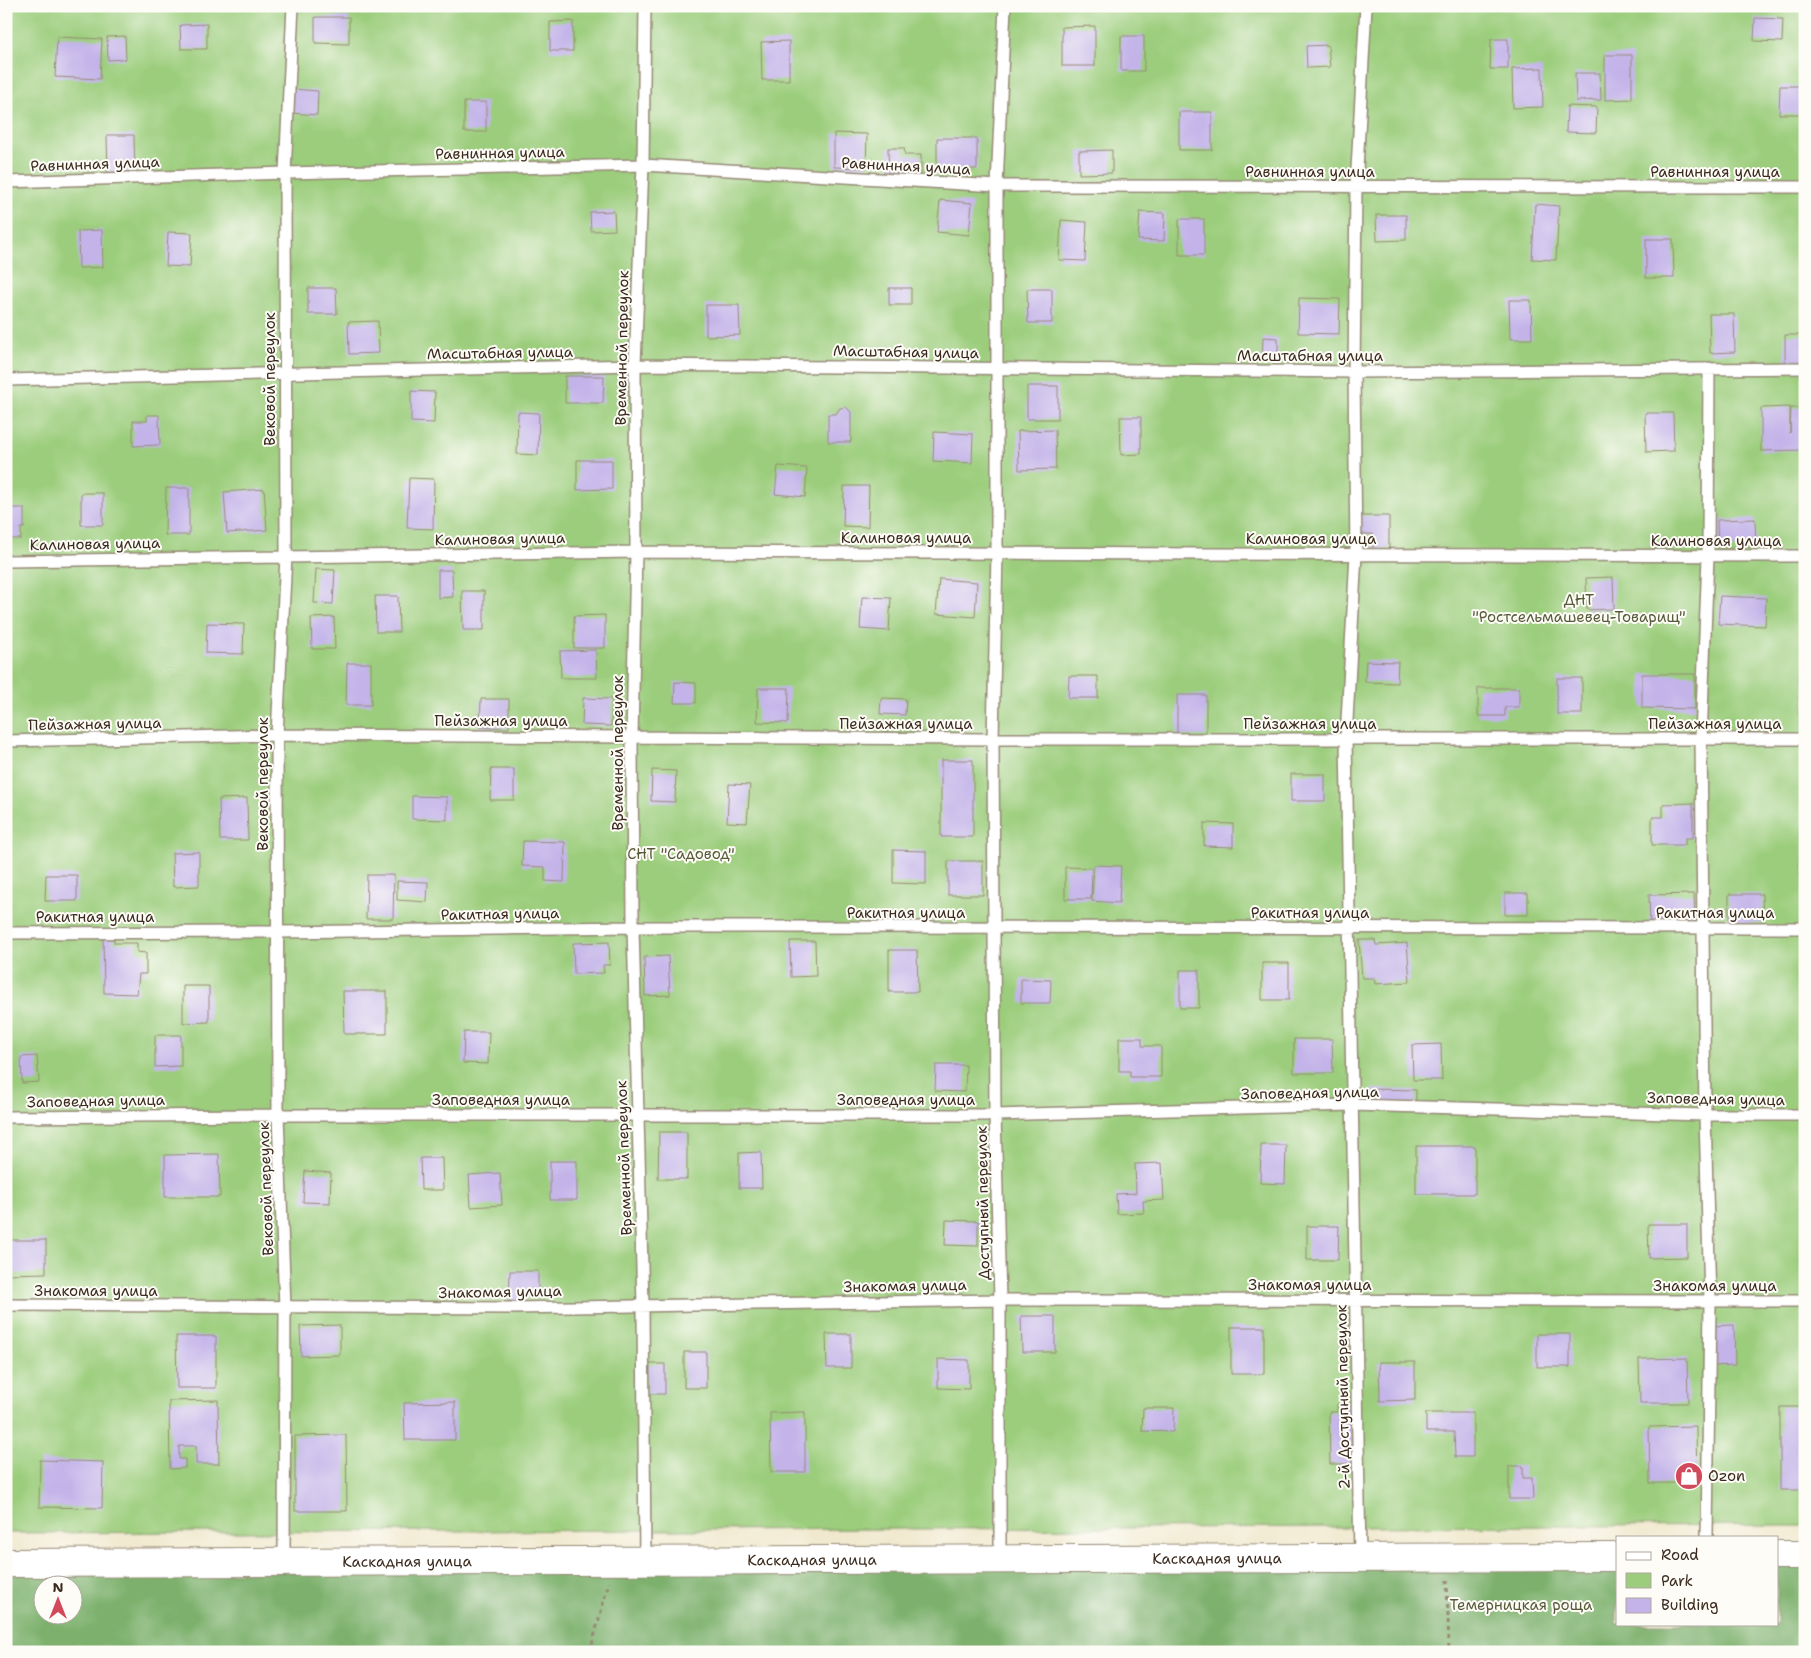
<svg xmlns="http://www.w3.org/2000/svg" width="1811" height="1658" font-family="'Shantell Sans',sans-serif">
<rect width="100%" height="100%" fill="#fdfcf7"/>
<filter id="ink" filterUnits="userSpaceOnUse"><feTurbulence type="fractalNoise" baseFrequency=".02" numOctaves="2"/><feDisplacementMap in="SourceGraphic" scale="10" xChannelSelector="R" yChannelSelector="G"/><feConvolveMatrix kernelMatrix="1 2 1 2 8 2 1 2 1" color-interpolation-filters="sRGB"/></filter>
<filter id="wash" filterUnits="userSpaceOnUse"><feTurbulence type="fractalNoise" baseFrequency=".0096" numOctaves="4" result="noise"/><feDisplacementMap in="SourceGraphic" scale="20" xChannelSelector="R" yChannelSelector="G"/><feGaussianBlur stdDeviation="1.12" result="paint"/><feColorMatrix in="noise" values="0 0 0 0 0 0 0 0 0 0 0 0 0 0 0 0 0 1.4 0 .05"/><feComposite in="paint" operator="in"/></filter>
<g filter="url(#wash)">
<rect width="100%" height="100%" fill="#f1e9cf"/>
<path fill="#9bcd7c" stroke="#6b7c4d" d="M6,6H1805V1525L6,1533Z"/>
<path fill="#7cb06c" stroke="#5c6d45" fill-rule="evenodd" d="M1777,1557H1805V1652H6V1575L1617,1558V1624H1777ZM42,1586H72V1616H42Z"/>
<g id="blocks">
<path fill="#c3b3e9" d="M315,17H349V44L315,43Z
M1755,18L1783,19L1782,42L1754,41Z
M573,21V51H550V22Z
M207,24V49H181L180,25Z
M1095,26V66H1062V27Z
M125,36L126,59L108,60L107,37Z
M1121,36H1144V71H1121Z
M57,37L102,39L100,79L55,77Z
M1491,39H1508V69H1490Z
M789,41V80H762L761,42Z
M1328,45L1330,67L1307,68L1306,46Z
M1605,55H1632V99L1605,100Z
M1542,68L1543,107L1513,108L1512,69Z
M1575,73H1600L1601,100L1576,101Z
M1780,86H1803V114H1779Z
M292,89L318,91L317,115L291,113Z
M464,102H486V132H464Z
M1567,106L1597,107L1596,133L1566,132Z
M1179,112H1212V150H1179Z
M834,133L867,134L866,168L834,167Z
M107,135H134L135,176L108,177Z
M937,138H977V169H937Z
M888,148H904L905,155H921V178H889Z
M1112,150V173L1079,174V151Z
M940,200L972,203L969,235L937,232Z
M1535,204L1559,206L1556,260L1532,259Z
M614,211L615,230L591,231L590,212Z
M1140,212L1165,213L1164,241L1138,240Z
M1376,215H1406V240L1377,241Z
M1179,219H1204V255H1179Z
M1061,220L1087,222L1085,261L1059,260Z
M102,230L103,267L79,268L78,231Z
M168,232L192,233L190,267L166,266Z
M1646,239H1673L1674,278H1646Z
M308,288H336L337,314H308Z
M889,288H911V305H889Z
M1027,289H1052V323H1028Z
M1299,298L1340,299L1339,334L1298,333Z
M1509,300H1531L1532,339H1510Z
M706,305H739L740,335L706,336Z
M1709,314H1734L1735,352L1710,353Z
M378,321L379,353L349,354L348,322Z
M1785,335H1805V362L1785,363Z
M1263,337L1278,338V360H1262Z
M565,376H604L603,403H565Z
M1027,386H1058V419H1027Z
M411,391L435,392L434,423L411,422Z
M846,407L851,412V442H828V414H836L840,408Z
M1790,407V433L1791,408H1805V450L1761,451V408Z
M518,412L539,413L538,455L517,454Z
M1645,413H1673L1674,451L1646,452Z
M147,415H159L160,445L133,446V421H147Z
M1120,417H1141V454L1121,455Z
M1055,430L1056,469L1019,470L1018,431Z
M934,432L973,434L972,463L933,461Z
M577,460H612V489L577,490Z
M778,466L807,468L805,497L775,494Z
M409,478L434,479L433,529L407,528Z
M844,486H869L868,527L843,526Z
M166,488H189V535H165Z
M264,489L267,530L227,533L224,492Z
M81,493H103V525H81Z
M6,508H24V528H21V539H6Z
M1358,516H1389V549H1373V534H1358Z
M1755,519L1756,547L1718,548L1717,520Z
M316,569L335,570L333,604L314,603Z
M438,570H452L453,597L438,598Z
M1613,577L1614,609L1587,610L1586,578Z
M939,579L977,582L975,617L936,614Z
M6,588H8V619H6Z
M462,591H484V630H463Z
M375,596H398L399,632H376Z
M1720,596L1766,598L1765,626L1718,624Z
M862,597L891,598L889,631L860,629Z
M605,615V648H574V616Z
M334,617L335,649H312L311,618Z
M207,623L244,624L243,654L206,653Z
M596,650L597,678H561L560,651Z
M1366,661L1398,662L1397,683L1365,682Z
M347,663H371V705H346Z
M1642,674H1695V709L1642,708Z
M1069,676H1098V698H1068Z
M1557,678H1582V714H1557Z
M675,682L696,683V703H674Z
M758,688H789L788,723L757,722Z
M1478,688H1519V707H1505V716H1478Z
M1177,695H1206V736H1177Z
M583,698L612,699L611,726L582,725Z
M881,698L906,699L905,715L880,714Z
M481,699H509V728L480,727Z
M941,760H973V837H941Z
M491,769H514V800H490Z
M652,770L676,771L675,802L651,801Z
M1291,774H1325V801H1291Z
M729,784L750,785L747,823L727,822Z
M412,796L447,797V820L412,819Z
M247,798L248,840H220L219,799Z
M1693,803V838H1685V845H1652V817H1663V804Z
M1204,823L1233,824V847L1204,846Z
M523,841L565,842L564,882L545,881V867L522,866Z
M893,850L926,851V884L893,883Z
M199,852V886L173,887L172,853Z
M948,861H983V895H948Z
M1094,865L1121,866L1119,903L1092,901Z
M1065,867L1092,868L1091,899H1065Z
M46,875H77V901H45Z
M367,875H394L393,919H366Z
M397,881L428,882L427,902L397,900Z
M1505,893H1528V915H1505Z
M1694,894L1695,926L1650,927L1649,895Z
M1729,894H1762L1763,923H1729Z
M103,938L114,939V943H137V952L146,953V974H139L137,994L104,993Z
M1359,940H1375L1376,945L1407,943L1410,982L1375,984L1374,978H1362Z
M790,941H815L816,976L791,977Z
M609,942L610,965H603L604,973L574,974L573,943Z
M889,950H917L918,992H889Z
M668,956L670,995L645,996L644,957Z
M1262,963H1289V1000H1262Z
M1180,970H1199V1008H1180Z
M1021,979L1051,980L1050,1003H1021Z
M183,986H209V1022L183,1023Z
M343,991H387V1034H344Z
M464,1032H489L488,1064L463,1063Z
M155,1035H181V1066L155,1067Z
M1119,1038H1142V1046H1161V1077H1130V1071H1119Z
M1294,1039H1332L1333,1073H1294Z
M1441,1044L1442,1080H1413L1412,1045Z
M37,1056L39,1082L22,1083L21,1057Z
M936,1065H966L965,1092L935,1091Z
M1372,1089L1416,1090V1104L1372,1102Z
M659,1132H687V1179H658Z
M1261,1145H1286L1285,1184L1260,1183Z
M1416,1146H1475V1194H1416Z
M761,1152L762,1188H739V1153Z
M219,1154L220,1197H165V1155Z
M420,1158H442L443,1190H421Z
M550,1161H577V1200H550Z
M1162,1163L1164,1200L1143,1201L1144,1213L1117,1214L1116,1194L1136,1193L1135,1164Z
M305,1171L331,1173L330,1203L303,1202Z
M500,1173L502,1205L471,1207L469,1175Z
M946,1220L978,1221V1246L945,1245Z
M1648,1224H1687V1257L1649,1258Z
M1307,1226H1339L1338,1260H1307Z
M6,1240H46V1273L6,1274Z
M510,1271H538V1293H520V1303H509Z
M1021,1316H1055V1352H1022Z
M340,1325V1355L301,1356L300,1326Z
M1734,1325L1735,1365L1713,1366L1712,1326Z
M1231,1327H1264V1374H1231Z
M826,1334H851V1368H827Z
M1537,1334H1570V1367H1537Z
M176,1336H216V1388H177Z
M684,1352H706V1388H684Z
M1687,1358L1688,1403H1640L1639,1359Z
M938,1359L969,1360V1389L938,1388Z
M1379,1362H1415V1400L1380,1401Z
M647,1364H665V1394H647Z
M218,1400L219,1464H196V1446H179V1459H185V1468L170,1469L169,1401Z
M455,1402V1440H405L404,1403Z
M1337,1404H1353L1354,1464H1330L1329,1412H1337Z
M1780,1407H1805V1490H1780Z
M1143,1408H1174L1173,1432L1142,1431Z
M805,1412V1472H771L770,1413Z
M1426,1413H1473V1457H1455L1454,1432H1426Z
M1696,1426L1697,1483H1650L1649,1427Z
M346,1435L347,1511H295V1436Z
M40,1460L103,1462L102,1508L39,1507Z
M1509,1466H1523V1478H1532L1533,1499H1509Z"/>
</g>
</g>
<g filter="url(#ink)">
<use href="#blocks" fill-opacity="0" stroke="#968a76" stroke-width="1"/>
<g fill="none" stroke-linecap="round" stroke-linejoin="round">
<defs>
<path id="lane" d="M645,6L643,165L635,365L636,552L632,737L633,927L643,1305L645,1560
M6,182L285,173L643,165L997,186L1805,187
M6,380L635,365L1354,372L1805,368
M6,561L636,552L1805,556
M6,741L277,735L993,739H1805
M6,933L279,932L633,927L1805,928
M6,1117L278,1115H995L1351,1105L1705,1115H1805
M6,1305L512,1308L1000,1300L1805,1301
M1707,1537L1710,1301L1705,1115L1701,739L1708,556L1709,368
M1360,1558L1346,739L1356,554L1354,372L1356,187L1366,6
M1000,1559V1300L995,1115L993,739L997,553V186L1005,6
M284,1561L285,1308L278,1115L277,735L286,556L285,173L293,6"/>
<g id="secondary">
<path d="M1777,1555H1805"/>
<path id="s1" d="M6,1563L1617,1557"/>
</g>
</defs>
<use href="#lane" stroke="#968a76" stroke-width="14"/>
<use href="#secondary" stroke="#968a76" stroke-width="30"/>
<path stroke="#968a76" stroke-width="3" stroke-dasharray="4 4" stroke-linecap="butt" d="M1447,1580L1449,1652
M590,1652L609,1582"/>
<use href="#lane" stroke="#fff" stroke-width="11"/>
<use href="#secondary" stroke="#fff" stroke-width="28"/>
</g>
</g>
<defs>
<symbol id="shop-disc" viewBox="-11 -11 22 22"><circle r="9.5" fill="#d1495b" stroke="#fdfcf7"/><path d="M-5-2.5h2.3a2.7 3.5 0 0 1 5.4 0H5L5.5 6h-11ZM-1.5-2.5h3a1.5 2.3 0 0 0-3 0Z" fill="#fff"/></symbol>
</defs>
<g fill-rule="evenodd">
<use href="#shop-disc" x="1673" y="1460" width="32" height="32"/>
</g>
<g text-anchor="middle" stroke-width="4" stroke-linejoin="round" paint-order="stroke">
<g font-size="15" fill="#3b2a1e" stroke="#fdfcf7">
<text transform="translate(500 153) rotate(-1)" y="5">Равнинная улица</text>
<text transform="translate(95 164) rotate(-2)" y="5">Равнинная улица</text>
<text transform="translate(906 166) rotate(3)" y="5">Равнинная улица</text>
<text x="1310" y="177">Равнинная улица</text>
<text x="1715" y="177">Равнинная улица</text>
<text transform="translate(622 348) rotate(-89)" y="5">Временной переулок</text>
<text transform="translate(906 352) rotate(1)" y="5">Масштабная улица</text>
<text transform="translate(500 353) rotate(-1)" y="5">Масштабная улица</text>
<text x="1310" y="361">Масштабная улица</text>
<text transform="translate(270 379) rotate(-90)" y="5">Вековой переулок</text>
<text x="906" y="543">Калиновая улица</text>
<text transform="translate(500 539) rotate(-1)" y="5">Калиновая улица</text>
<text x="1311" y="544">Калиновая улица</text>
<text x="1716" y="546">Калиновая улица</text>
<text transform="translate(95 544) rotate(-1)" y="5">Калиновая улица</text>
<text x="501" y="726">Пейзажная улица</text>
<text transform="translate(95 724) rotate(-1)" y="5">Пейзажная улица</text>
<text x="906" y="729">Пейзажная улица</text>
<text x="1310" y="729">Пейзажная улица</text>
<text x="1715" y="729">Пейзажная улица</text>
<text transform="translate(618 753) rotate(-90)" y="5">Временной переулок</text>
<text transform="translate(263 784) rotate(-90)" y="5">Вековой переулок</text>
<text x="906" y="918">Ракитная улица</text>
<text x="1310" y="918">Ракитная улица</text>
<text x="1715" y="918">Ракитная улица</text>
<text transform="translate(500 914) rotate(-1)" y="5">Ракитная улица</text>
<text x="95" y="922">Ракитная улица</text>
<text transform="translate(1310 1093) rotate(-1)" y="5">Заповедная улица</text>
<text transform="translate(1716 1099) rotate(1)" y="5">Заповедная улица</text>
<text x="501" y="1105">Заповедная улица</text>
<text x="906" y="1105">Заповедная улица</text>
<text transform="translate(96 1101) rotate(-1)" y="5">Заповедная улица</text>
<text transform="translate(624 1158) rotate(-92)" y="5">Временной переулок</text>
<text transform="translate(266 1189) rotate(-92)" y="5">Вековой переулок</text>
<text transform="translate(983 1203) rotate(-91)" y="5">Доступный переулок</text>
<text x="1310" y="1290">Знакомая улица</text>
<text transform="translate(905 1286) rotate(-1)" y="5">Знакомая улица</text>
<text x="1715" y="1291">Знакомая улица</text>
<text x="96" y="1296">Знакомая улица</text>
<text transform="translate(500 1292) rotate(-1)" y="5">Знакомая улица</text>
<text transform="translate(1343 1397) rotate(-91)" y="5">2-й Доступный переулок</text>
<text dy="5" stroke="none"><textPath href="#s1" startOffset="1211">Каскадная улица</textPath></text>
<text dy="5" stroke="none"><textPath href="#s1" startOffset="806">Каскадная улица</textPath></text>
<text dy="5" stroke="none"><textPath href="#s1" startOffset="401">Каскадная улица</textPath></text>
</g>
<g font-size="15" fill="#585b3a" stroke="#fdfcf7">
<text x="1579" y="605">ДНТ<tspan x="1579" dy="17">"Ростсельмашевец-Товарищ"</tspan></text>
<text x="681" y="859">СНТ "Садовод"</text>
<text x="1521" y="1610">Темерницкая роща</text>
</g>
<g font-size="15" fill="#3b2a1e" stroke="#fdfcf7" text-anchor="start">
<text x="1708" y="1481">Ozon</text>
</g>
</g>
<rect width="1811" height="1658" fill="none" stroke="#fdfcf7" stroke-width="25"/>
<rect x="1616" y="1536" width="162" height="90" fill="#fdfcf7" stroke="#afa8a0"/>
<rect x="1626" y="1552" width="25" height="8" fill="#ffffff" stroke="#afa8a0"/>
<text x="1661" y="1560" font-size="15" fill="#3b2a1e">Road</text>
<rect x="1626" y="1573" width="25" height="15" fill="#9bcd7c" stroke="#afa8a0"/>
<text x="1661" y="1586" font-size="15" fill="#3b2a1e">Park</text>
<rect x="1626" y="1598" width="25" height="15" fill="#c3b3e9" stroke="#afa8a0"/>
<text x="1661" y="1610" font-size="15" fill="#3b2a1e">Building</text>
<g transform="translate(58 1600)"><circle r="24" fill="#fdfcf7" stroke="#afa8a0"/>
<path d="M0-4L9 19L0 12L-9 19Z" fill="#d1495b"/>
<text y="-8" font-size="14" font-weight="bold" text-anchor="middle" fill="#3b2a1e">N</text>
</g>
</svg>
